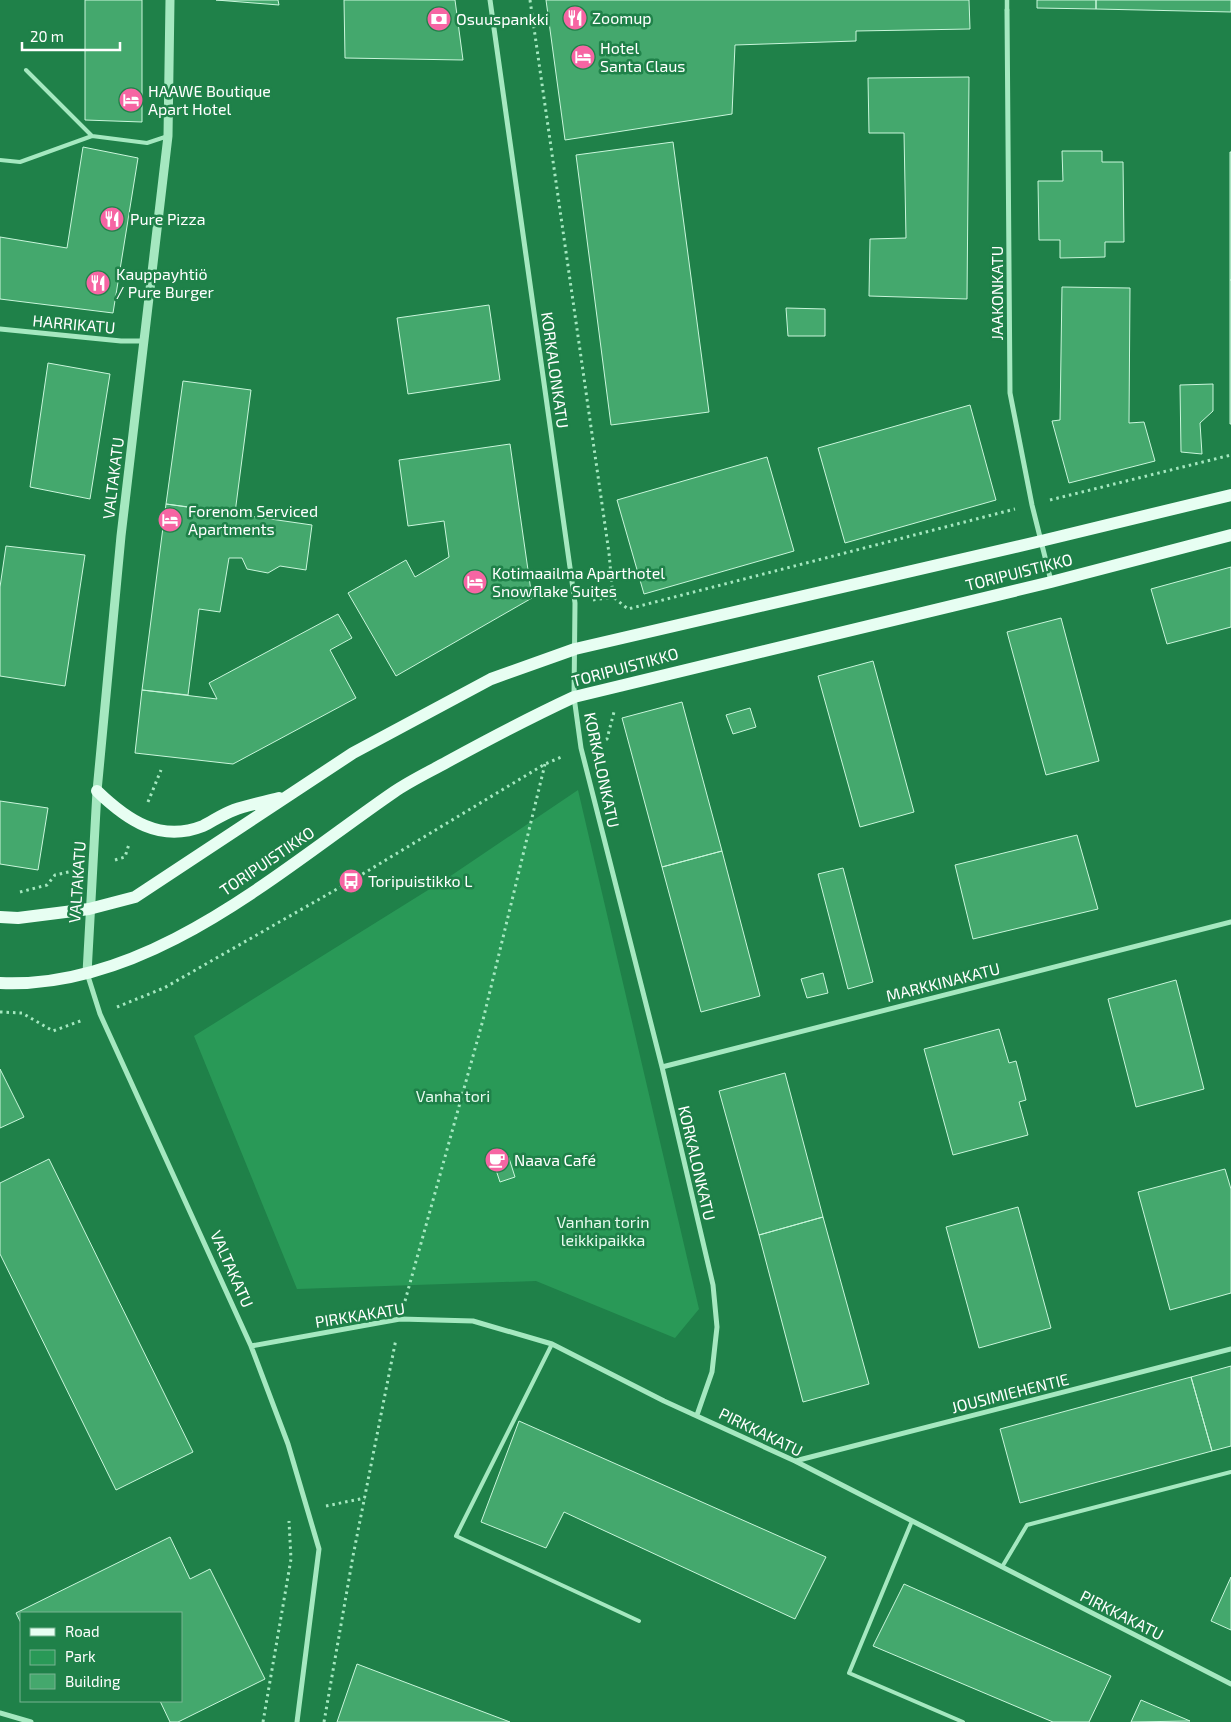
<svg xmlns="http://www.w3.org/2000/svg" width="1231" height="1722" font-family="'Exo 2',sans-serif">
<rect width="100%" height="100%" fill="#1f8149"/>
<path fill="#299957" d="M578,790L699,1309L675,1338L536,1281L297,1289L194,1036L449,877Z"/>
<path fill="#44a86d" stroke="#c9f6db" d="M85,0H142V122L85,120Z
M216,0H278L279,5Z
M344,0H455L463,60L345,58Z
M546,0H969L970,29L856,31V41L735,45L732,114L565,140Z
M1037,0H1096V9L1037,8Z
M1096,0H1231V12L1096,9Z
M969,77L967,299L869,296L870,239L906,238L904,133H869L868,78Z
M673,142L709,412L611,425L576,155Z
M83,147L138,158L113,313L0,299V237L67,248Z
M1062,151H1102V162H1123L1124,242H1105V257L1060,258V240H1039L1038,181H1063Z
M1230,152H1231V280H1230Z
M1230,280H1231V424H1230Z
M1062,287L1130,288L1129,423L1144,422L1155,461L1069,483L1052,421L1060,420Z
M489,305L500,380L408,394L397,318Z
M786,308L825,309V336H788Z
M48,363L110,374L90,499L30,487Z
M183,381L251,390L235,513L166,504Z
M1213,384V411L1200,423L1202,454L1181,452L1180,385Z
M970,405L996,500L845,543L818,448Z
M510,444L532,598L396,676L348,593L406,560L415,577L449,557L444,521L408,526L399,460Z
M767,457L794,551L644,594L617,500Z
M166,504L312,525L306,570L280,566L268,573L247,569L242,558H229L220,612L199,609L188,695L142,690Z
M6,546L85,555L65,686L0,676V587Z
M1231,567V627L1167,644L1151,589Z
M338,614L352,638L330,650L356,698L233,764L135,753L142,690L217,699L209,683Z
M1061,618L1099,761L1046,775L1007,632Z
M873,661L914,812L860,827L818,676Z
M682,702L722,851L662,867L622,718Z
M750,708L756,727L733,734L726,715Z
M0,801L48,808L38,870L0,864Z
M1077,835L1098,909L973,939L955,865Z
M722,851L760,996L701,1012L662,867Z
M843,868L873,982L848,989L818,874Z
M823,973L828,993L807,998L801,979Z
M1176,980L1204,1089L1136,1107L1108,999Z
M999,1029L1009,1063L1016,1061L1026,1100L1019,1102L1028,1135L953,1155L924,1049Z
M0,1069L24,1117L0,1128Z
M785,1073L823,1217L759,1235L719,1091Z
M508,1155L515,1177L500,1182L493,1161Z
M49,1159L193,1452L116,1490L0,1254V1183Z
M1225,1169L1231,1189V1293L1170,1310L1138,1192Z
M1018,1207L1051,1328L979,1348L946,1227Z
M823,1217L869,1384L803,1402L759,1235Z
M1231,1366V1446L1212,1451L1191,1377Z
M1191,1377L1212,1451L1020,1503L1000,1429Z
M519,1421L826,1557L795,1619L564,1512L546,1548L481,1522Z
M170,1537L190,1579L210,1569L265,1679L178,1722H170L160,1701H181V1613H21V1623L16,1613Z
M1231,1577V1630L1211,1621Z
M904,1584L1111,1676L1089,1722H1053L873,1646Z
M357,1664L510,1722H337Z
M1141,1700L1190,1721L1131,1722Z"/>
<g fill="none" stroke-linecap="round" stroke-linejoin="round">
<path stroke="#a5e8c0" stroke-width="3" stroke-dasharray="2.5 4" stroke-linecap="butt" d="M530,0L609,553L613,597L628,609L1015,509
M1050,500L1231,455
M593,600L613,597
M600,742L607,739L614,712
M148,802L161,770
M115,860L125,857L129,844
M20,892L47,885L55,875L73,871
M117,1007L164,988L351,881L545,764L564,756
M0,1012L22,1013L53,1031L83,1020
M405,1301L483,1020L545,764
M326,1506L365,1498
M263,1722L291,1559L289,1521
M324,1722L353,1556L396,1339"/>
<path stroke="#a5e8c0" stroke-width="4" d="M26,70L92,136
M0,160L20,162L92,136L147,143L168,136
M552,1344L456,1536L639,1621
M912,1521L849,1673L963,1722
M1002,1567L1027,1525L1231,1472"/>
<path stroke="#a5e8c0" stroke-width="4.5" d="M1007,0V10"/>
<path stroke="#a5e8c0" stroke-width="5" d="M490,0L575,603L574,697L581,748L662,1067L713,1285L717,1327L712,1372L697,1415
M1007,10L1010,393L1032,505L1051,581
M0,329L121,341H145
M87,973L100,1014L251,1346L288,1444L319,1549L297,1722
M662,1067L1231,922
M251,1346L400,1319L473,1321L552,1344L664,1401L795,1461L1231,1684
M795,1461L1231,1349
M0,1713L31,1722"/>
<path stroke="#a5e8c0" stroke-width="9" d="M87,973L97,791L121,536L168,136L170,0"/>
<path stroke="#e7fef2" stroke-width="12" d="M97,791C127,820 160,843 203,826C213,821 223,814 234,810C248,805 264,802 279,798
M0,917L18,918L89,909L135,897L353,753L491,679L575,649L1041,541L1231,495
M0,983C148,990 279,871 394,792C410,781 429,772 447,762C489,739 531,717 574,697L1051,582L1231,535"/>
</g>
<defs>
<symbol id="restaurant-disc" viewBox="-11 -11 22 22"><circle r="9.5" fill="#f665a3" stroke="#1f8149"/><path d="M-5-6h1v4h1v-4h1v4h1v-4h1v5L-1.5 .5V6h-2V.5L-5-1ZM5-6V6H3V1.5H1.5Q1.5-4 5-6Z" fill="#fff"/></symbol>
<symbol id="bank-disc" viewBox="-11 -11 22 22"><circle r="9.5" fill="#f665a3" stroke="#1f8149"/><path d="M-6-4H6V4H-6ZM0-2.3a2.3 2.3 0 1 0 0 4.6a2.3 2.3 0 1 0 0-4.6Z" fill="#fff"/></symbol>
<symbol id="hotel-disc" viewBox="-11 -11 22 22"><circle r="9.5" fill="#f665a3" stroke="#1f8149"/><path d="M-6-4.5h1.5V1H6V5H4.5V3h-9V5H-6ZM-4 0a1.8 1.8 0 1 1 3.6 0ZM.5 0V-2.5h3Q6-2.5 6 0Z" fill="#fff"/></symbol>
<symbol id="bus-disc" viewBox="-11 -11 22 22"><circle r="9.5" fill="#f665a3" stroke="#1f8149"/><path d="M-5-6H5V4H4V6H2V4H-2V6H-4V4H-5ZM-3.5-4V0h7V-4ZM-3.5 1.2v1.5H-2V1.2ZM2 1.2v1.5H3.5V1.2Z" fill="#fff"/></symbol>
<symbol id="cafe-disc" viewBox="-11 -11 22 22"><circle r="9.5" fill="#f665a3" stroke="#1f8149"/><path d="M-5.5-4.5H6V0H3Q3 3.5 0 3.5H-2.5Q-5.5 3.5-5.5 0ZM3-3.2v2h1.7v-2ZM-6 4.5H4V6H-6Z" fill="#fff"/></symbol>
</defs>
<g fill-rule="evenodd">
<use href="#restaurant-disc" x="561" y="4" width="28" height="28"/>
<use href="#bank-disc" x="425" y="5" width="28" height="28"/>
<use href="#hotel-disc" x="569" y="43" width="28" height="28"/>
<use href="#hotel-disc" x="117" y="86" width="28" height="28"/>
<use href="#restaurant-disc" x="98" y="205" width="28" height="28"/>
<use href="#restaurant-disc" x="84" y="269" width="28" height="28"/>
<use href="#hotel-disc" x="156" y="506" width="28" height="28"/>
<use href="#hotel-disc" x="461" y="568" width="28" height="28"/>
<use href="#bus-disc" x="337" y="867" width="28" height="28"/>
<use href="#cafe-disc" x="483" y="1146" width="28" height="28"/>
</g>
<g text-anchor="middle" stroke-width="5" stroke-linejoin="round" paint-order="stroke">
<g font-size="16" fill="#fff" stroke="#1f8149" text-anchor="start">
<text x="592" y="24">Zoomup</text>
<text x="456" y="25">Osuuspankki</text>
<text x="600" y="54">Hotel<tspan x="600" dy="18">Santa Claus</tspan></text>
<text x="148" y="97">HAAWE Boutique<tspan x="148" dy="18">Apart Hotel</tspan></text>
<text x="130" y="225">Pure Pizza</text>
<text x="116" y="280">Kauppayhtiö<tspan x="116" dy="18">/ Pure Burger</tspan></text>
<text x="188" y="517">Forenom Serviced<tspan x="188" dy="18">Apartments</tspan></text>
<text x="492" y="579">Kotimaailma Aparthotel<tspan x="492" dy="18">Snowflake Suites</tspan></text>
<text x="368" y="887">Toripuistikko L</text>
<text x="514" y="1166">Naava Café</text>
</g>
<g font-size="16" fill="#fff" stroke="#1f8149">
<text transform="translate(997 293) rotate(-90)" y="6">JAAKONKATU</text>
<text transform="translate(74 324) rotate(5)" y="6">HARRIKATU</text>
<text transform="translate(555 370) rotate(82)" y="6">KORKALONKATU</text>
<text transform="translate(113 478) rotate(-83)" y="6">VALTAKATU</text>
<text transform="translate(1019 572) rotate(-14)" y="6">TORIPUISTIKKO</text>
<text transform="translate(625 667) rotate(-15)" y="6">TORIPUISTIKKO</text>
<text transform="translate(602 770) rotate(78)" y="6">KORKALONKATU</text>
<text transform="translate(267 861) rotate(-34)" y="6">TORIPUISTIKKO</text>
<text transform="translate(77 882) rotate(-86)" y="6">VALTAKATU</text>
<text transform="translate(943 982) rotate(-14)" y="6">MARKKINAKATU</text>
<text transform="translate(697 1163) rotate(77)" y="6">KORKALONKATU</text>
<text transform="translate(232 1269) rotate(66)" y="6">VALTAKATU</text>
<text transform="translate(360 1315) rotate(-9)" y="6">PIRKKAKATU</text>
<text transform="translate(1010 1393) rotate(-14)" y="6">JOUSIMIEHENTIE</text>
<text transform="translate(761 1432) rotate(26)" y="6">PIRKKAKATU</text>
<text transform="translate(1122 1615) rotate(27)" y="6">PIRKKAKATU</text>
</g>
<g font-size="16" fill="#e7fbef" stroke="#1f8149">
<text x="453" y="1102">Vanha tori</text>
<text x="603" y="1228">Vanhan torin<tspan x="603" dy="18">leikkipaikka</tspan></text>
</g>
</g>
<rect x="20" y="1612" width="162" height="90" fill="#1f8149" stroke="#79b392"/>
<rect x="30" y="1628" width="25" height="8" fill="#e7fef2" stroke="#79b392"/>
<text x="65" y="1637" font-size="15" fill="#ffffff">Road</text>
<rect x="30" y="1650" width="25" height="15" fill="#299957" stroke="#79b392"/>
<text x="65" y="1662" font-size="15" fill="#ffffff">Park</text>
<rect x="30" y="1674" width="25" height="15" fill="#44a86d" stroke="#79b392"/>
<text x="65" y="1687" font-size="15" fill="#ffffff">Building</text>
<path d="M22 42v8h98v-8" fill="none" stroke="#ffffff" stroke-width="2.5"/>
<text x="30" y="42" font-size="15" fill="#ffffff" stroke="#1f8149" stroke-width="4" paint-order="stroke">20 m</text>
</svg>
